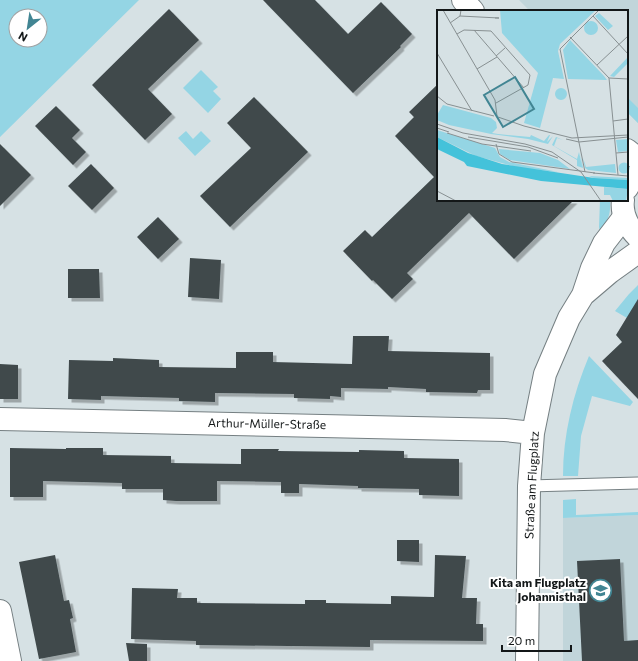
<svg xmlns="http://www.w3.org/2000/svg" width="638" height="661" font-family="Commissioner,sans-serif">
<defs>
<filter id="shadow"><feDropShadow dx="3.5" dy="3.5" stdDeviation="0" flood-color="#0004"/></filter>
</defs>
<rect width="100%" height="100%" fill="#d6e1e4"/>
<path fill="#c1d5da" d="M519,0H638V123L627,112V11H530Z
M638,515V661H563V518Z"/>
<path fill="#94d5e4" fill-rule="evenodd" d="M0,0H139L0,137ZM16,16H40V40H16Z
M201,70L218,87L213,91L221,99L208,113L183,88Z
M627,97L638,108V123L627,112Z
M186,131L193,139L201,131L211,141L195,156L178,138Z
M600,200H610C611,215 608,220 600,232L599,227Z
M638,285V304L627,318L615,311L629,294Z
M589,356L633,402L630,406L592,396L581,436L578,476H563C563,435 573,394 589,356Z
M576,499V515L638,512V515L563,518V500Z"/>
<path fill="#404a4c" filter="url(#shadow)" d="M263,0H315L348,34L381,2L412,34L400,46L401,47L353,93Z
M169,9L199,40L148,89L172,114L145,140L92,85Z
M438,84V200H574L514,259L469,213L407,273L413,279L392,299L373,280L372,281L343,251L365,230L372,237L434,177L395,136L414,117L409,112Z
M254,97L308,152L230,227L200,196L251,148L227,123Z
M56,106L80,130L72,138L86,152L73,165L35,126Z
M0,144L31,175L0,206Z
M91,164L114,188L92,210L68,186Z
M158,217L179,239L158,259L137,237Z
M190,258L221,260L219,299L188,297Z
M68,269H99L100,298H68Z
M638,299V399L602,361L622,342L616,335Z
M353,336H389L388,351L490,353V390H478L477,393L426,392V389L388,387V389L341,388V397L330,396V399L294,398V394L215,393V402L179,401V398L101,396V400L68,399L69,360L113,361V358L159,360V367L236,368V352H273V362L352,364Z
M0,364L18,365V399H0Z
M10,448L66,449V448H103V455L171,456V463L241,464V449H279L278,451L359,452V450L404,451V458L459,459V496L419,495V489L358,488V486L299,484V493H281V482L217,481V501H176L163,500V489H122V483L43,481V497H10Z
M397,540H419V562L397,561Z
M55,555L64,601L69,600L73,618L70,619L76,652L39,659L19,562Z
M435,555L466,556L462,598H477L476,624H483V641L370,640V647L196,645V641L131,639L132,588L178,589L177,598H197V603L305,604V600H326V603L391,604V596L434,597Z
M620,559L624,641L638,640V661H582L577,561Z
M126,643L147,644V661H129Z"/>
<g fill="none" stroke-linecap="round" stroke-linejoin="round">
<defs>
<path id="lane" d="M529,486L638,483"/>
<path id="street" d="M583,295L610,272L638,252
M0,419L505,430L533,433
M0,611L10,661
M527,661L529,486L533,433L545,374L569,318L583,295L592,268L604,243L624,217"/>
<path id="secondary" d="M463,0L473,11
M627,150L638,159
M627,188L631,181L638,174
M623,200C621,215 628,227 638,237"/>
</defs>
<use href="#lane" stroke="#757f82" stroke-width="13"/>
<use href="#street" stroke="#757f82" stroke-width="24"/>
<use href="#secondary" stroke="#757f82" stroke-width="24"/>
<use href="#lane" stroke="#fff" stroke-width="11"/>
<use href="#street" stroke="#fff" stroke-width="22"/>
<use href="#secondary" stroke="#fff" stroke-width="22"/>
</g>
<defs>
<symbol id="school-ring" viewBox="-11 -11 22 22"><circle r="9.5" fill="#fff" stroke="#418593" stroke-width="1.5"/><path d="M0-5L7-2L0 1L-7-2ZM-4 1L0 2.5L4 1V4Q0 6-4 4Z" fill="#418593"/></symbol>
</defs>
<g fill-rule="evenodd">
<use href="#school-ring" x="588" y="578" width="25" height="25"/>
</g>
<g text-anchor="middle" stroke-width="4" stroke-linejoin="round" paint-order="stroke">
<g font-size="12" fill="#131718" stroke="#fff">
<text transform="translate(267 424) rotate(1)" y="4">Arthur-Müller-Straße</text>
<text transform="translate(532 485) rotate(-87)" y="4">Straße am Flugplatz</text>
</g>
<g font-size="12" font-weight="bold" fill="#131718" stroke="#fff" text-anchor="end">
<text x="586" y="587">Kita am Flugplatz<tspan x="586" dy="14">Johannisthal</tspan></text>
</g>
</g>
<g transform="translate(437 10)">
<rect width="191" height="191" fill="#d6e1e4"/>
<path d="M63,0H159L123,34L121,41L127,69L116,68L103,118L87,113L101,63L65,23ZM162,3L176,16L171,20L158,6ZM147 18a7 7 0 1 1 14 0a7 7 0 1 1-14 0ZM133,30L167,66L170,70L131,69L126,40ZM191,47V53L177,67L173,66ZM118 84a6 6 0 1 1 12 0a6 6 0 1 1-12 0ZM6,95L54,108L59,112L60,118L55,123L61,124L93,127L94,125L107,131L112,125H113L110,132L116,126L111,134L91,129L54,124L12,115L0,110V105ZM0,120L58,138L63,147L72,152L121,162L83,158L39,146L0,127ZM119,127L126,130L120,128L117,136L140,149L142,142L145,156L143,142L146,158L140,156V150L115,135ZM191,129V141L181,142L179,130ZM62,139L103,143L121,150L133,159L73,150L63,144ZM146,148L149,157L178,154L179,163L151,160L148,158ZM181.5 158a5.5 5.5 0 1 1 11 0a5.5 5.5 0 1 1-11 0ZM152,166L191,168V170L157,168ZM167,177L191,179L189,191H176L173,185H167Z" fill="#94d5e4"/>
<path d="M0,127L31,143L65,154L157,168L191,170V179L104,171L30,156L27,152L0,139Z" fill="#44c2da"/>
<path fill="none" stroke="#889092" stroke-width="1" d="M6,0L58,90L60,106M23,6L62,8H58M156,6L191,44M13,13L23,6L24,0M37,20L87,78M20,24L27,20L54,21L93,65L91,75L59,93M133,27L172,68L181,165M0,43L35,101M59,46L68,38M160,55L191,26M40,59L60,47M172,68L191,69M0,86L10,94L57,106M61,107L87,116M176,111L191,109M0,114L26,123L88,134L115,142L144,162L164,191M87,116L135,128L191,125M0,118L12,122M10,123L45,134L94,141M31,127L91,137L121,148M129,129L142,132L191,127M59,134L62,144L75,152L158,163M179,143L191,142M148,162L123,39L162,0M156,163L191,166M0,181L19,191"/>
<path fill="#418593" fill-opacity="0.15" stroke="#418593" stroke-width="2" d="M78,67L97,99L66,117L47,85Z"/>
<rect width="191" height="191" fill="none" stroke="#131718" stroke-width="2"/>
</g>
<g transform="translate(28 28) rotate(210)"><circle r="19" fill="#ffffff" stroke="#a1a2a3"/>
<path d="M0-3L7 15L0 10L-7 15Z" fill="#418593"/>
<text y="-6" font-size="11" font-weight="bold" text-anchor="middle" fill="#131718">N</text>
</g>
<path d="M502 645v6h69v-6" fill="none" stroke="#131718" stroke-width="2"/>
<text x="508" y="645" font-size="12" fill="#131718" stroke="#ffffff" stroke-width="3" paint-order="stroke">20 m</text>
</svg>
